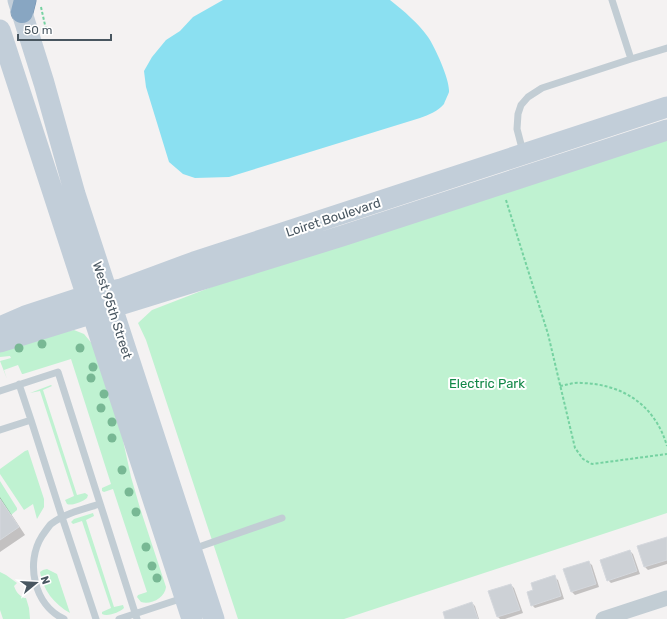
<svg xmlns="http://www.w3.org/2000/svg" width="667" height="619" font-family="Rubik,sans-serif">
<rect width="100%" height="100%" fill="#f4f2f2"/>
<path fill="#bff2d1" d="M667,133V513L344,619H238L146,340L138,323L152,310L253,271Z
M74,330L84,334L94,346L119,422L131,477L140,508L166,587C165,598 151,605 141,602L137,597L138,595L147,592L113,489L104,492L102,491V488L111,484L71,359L23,374H22L18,365L4,370L7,379L0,361L11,358L10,356L0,357V346Z
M52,386L43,390L77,495L85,493L88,495L87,498C82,502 72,506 67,504L65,500L74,496L40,391L30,393L51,385Z
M28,450L44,499V507L37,519L33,504L24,510L0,474V469L25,451Z
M0,481L17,508V510L11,515L0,499Z
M93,513L94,516L86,520L114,607L123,605L124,608C120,612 108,617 102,614V612L111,608L82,521L73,524L71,522L74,519Z
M47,569L57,574L70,613C54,604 43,590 40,572L43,570Z
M0,572L6,575L17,583L14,586C16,592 19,595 24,598H26L29,608L30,619H3L0,610Z"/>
<path fill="#8be0f1" d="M223,0H390C404,11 418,23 428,37C435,47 450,80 449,92C448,95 445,101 444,104C438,111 429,115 420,118L229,177L195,178L183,174L169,162L146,87L144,71L152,57L166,40L180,31L193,17Z"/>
<path fill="#0003" d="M0,497L25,535L0,552Z
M667,538V564L648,570L645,567Z
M630,551L633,554L640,574L611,583L608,580Z
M588,562L592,565L599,587L575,595L572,592L565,569Z
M554,577L558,580L564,599L535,608L532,605L534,590Z
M511,585L514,588L523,613L505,619H500L498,617L490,592Z
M472,603L475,606L479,619H446Z"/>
<path fill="#cdd1d6" stroke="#d5d8dd" d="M0,499L19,527L0,540Z
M667,537V560L644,567L637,546Z
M630,550L637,571L607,581L600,560Z
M589,561L596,584L571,592L563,569Z
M555,575L561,596L531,606L527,592L533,590L531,583Z
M511,584L520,610L497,617L488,591Z
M472,602L478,619H445L443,612Z"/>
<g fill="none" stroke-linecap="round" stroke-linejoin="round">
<defs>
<path id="highway" d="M22,12L25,0"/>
</defs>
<use href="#highway" stroke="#7391ae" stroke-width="23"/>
<path stroke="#75d2a1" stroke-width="2" stroke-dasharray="3 2" stroke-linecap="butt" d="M41,7L47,34
M506,200L548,334L575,448L583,459L592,464L667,454
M560,386C567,385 574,382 581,383C623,384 655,405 667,446"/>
<path stroke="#c2cdd4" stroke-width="7" d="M612,0L631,59L667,48
M523,152L517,129L518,114L521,105L528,97L542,88L631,59
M19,384L31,420
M0,391L58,372L137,619
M0,430L31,420L62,517L96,619
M193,549L282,518
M64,619C34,605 25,563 42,536C45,532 48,527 51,524C65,513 84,509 100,504
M119,619L183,598"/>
<path stroke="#c2cdd4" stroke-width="15" d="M603,619L667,598"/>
<path stroke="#c2ced9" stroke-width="21" d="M18,0L44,83L75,194L214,619
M0,30L192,619
M0,327L25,316L86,296L121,289L194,262L667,107
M0,342L342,236L667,130"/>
<use href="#highway" stroke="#88a6c2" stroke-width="22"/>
</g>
<g fill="#78b894">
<circle cx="42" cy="344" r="4.5"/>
<circle cx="19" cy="348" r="4.5"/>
<circle cx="80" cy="348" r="4.5"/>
<circle cx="93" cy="367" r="4.5"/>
<circle cx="91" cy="378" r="4.5"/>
<circle cx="104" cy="394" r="4.5"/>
<circle cx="101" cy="408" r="4.5"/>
<circle cx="112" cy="422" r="4.5"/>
<circle cx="112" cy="438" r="4.5"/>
<circle cx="122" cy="470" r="4.5"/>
<circle cx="129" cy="492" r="4.5"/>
<circle cx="136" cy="512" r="4.5"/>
<circle cx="146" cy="547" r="4.5"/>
<circle cx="152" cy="566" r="4.5"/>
<circle cx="157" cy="578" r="4.5"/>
</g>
<g text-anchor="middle" stroke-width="4" stroke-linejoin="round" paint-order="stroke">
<g font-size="13" fill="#485660" stroke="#fff">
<text transform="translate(333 217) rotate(-18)" y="5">Loiret Boulevard</text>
<text transform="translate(113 310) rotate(72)" y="5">West 95th Street</text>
</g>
<g font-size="13" fill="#138848" stroke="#fff">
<text x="487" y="388">Electric Park</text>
</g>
</g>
<g transform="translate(36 583) rotate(72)" stroke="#ffffff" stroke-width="3" paint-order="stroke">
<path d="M0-3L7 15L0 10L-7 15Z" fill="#485660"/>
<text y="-6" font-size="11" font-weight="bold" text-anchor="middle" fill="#485660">N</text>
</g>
<path d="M18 34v6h93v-6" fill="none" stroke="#485660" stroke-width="2"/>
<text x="24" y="34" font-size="12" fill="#485660" stroke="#ffffff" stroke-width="3" paint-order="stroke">50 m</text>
</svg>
